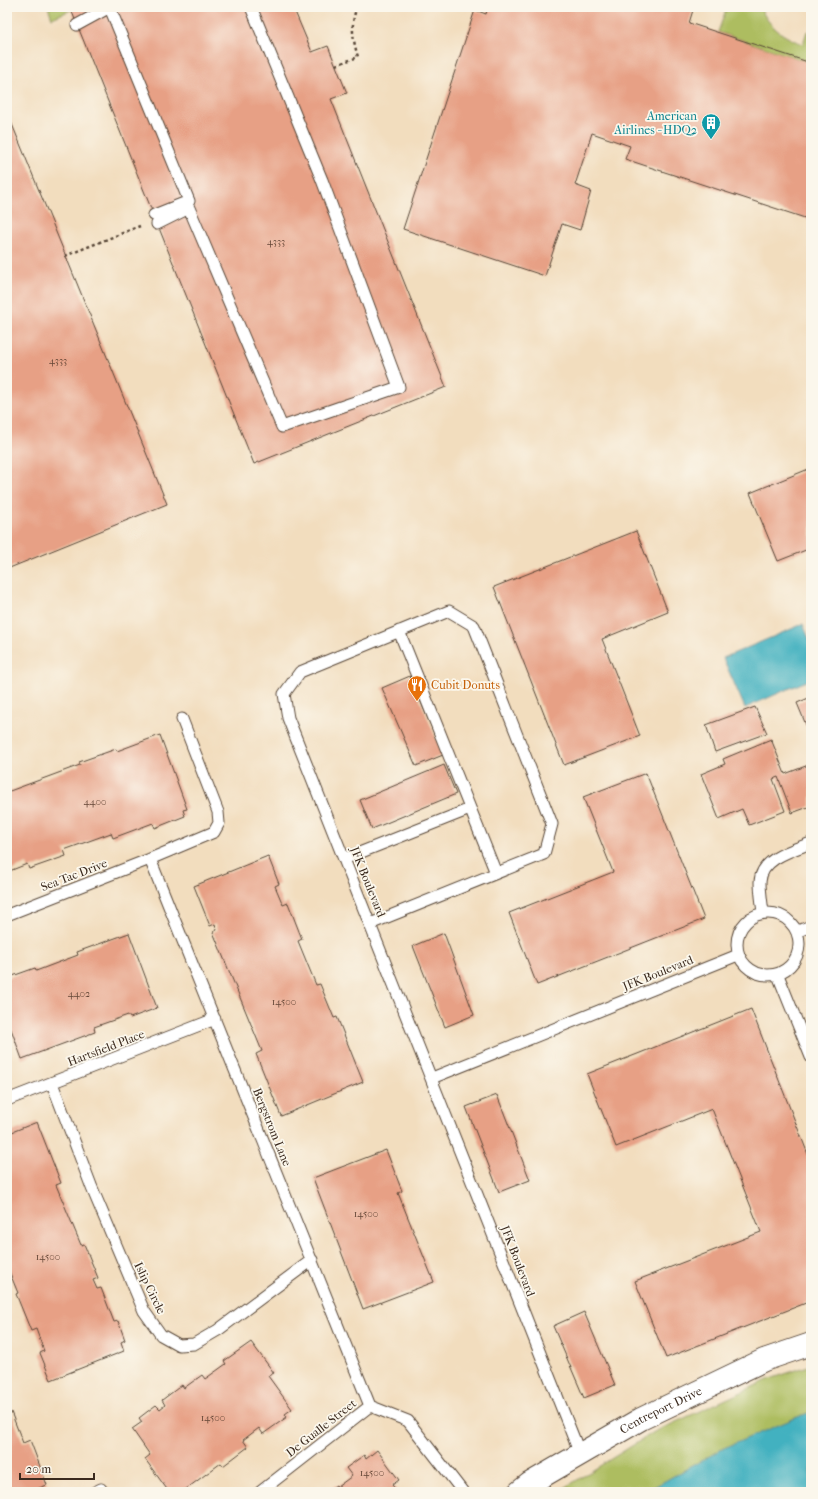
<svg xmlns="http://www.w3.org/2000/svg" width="818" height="1499" font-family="'IM FELL French Canon',serif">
<rect width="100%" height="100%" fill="#fbf7ec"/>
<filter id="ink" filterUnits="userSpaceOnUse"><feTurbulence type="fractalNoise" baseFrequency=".025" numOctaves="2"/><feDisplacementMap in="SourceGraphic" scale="8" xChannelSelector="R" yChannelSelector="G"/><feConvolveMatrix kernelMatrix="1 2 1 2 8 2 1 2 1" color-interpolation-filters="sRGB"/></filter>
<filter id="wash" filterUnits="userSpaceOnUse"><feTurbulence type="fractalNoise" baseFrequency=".012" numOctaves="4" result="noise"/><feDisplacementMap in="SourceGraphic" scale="16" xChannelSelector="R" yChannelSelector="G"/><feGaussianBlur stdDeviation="0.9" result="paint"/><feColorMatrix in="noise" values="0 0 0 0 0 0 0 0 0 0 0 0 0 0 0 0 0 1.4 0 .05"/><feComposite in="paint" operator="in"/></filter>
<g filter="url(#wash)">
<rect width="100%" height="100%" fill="#f2ddbe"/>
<path fill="#adbd60" stroke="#74743f" d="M48,7H70L71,10L52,18Z
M727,7H760C769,27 783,37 803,44L807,31L811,32V51L808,62L718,32Z
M811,1365V1492H558L654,1432L770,1379Z"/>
<path fill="#43b1c0" stroke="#3f6e6f" d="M803,624L811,643V679L745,708L723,658Z
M811,1412V1492H645L724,1448L800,1416Z"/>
<g id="blocks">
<path fill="#e7a085" d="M70,7H293L312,52L328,46L347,93L331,99L446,387L254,464Z
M488,7H694L689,23L808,62L811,52V220L625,159L630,146L592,133L575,185L591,191L580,230L562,224L545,276L403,229L475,10L486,14Z
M7,112L167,504L7,569Z
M811,468V548L778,561L750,493Z
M636,531L668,612L602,639L640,736L564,765L494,587Z
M410,676L443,755L416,766L382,688Z
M811,697V737L797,703Z
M755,707L767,733L715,752L706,725Z
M160,735L187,809L183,810L185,816L155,828L153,823L113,838L111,833L64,850L66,856L29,869L27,864L7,872V792L80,765L79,762L116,749L117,751Z
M771,739L785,774L811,764V806L792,813L778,777L773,779L785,811L749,825L742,809L719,819L701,774L725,764L723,759Z
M444,765L456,794L372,829L360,800Z
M646,773L704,919L537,985L509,913L613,872L583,797Z
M268,856L279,884L275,886L283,905L288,903L302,939L298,941L316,985L320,984L334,1018L337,1017L363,1082L281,1116L256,1054L262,1051L213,932L217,930L215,924L210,926L194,886Z
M129,933L157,1008L130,1018L128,1015L94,1027L95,1032L22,1059L11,1029L7,1030V978L35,968L36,971L78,955L77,952Z
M444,933L474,1015L445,1027L413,946Z
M751,1009L811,1162V1301L666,1358L635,1281L761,1232L712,1109L616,1147L587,1074Z
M497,1095L530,1180L499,1192L466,1107Z
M37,1122L61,1183L56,1185L81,1245L84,1244L98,1278L93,1280L97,1289L101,1288L114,1322L118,1321L125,1340L121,1342L124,1351L51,1380L40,1353L44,1351L36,1329L31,1331L16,1294L18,1293L7,1266V1134Z
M386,1150L402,1191L398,1193L434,1282L363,1309L313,1178Z
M584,1312L615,1385L584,1398L553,1326Z
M251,1342L274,1373L268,1376L292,1409L285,1414L287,1417L263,1434L259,1428L243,1440L248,1447L223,1466L221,1463L182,1492H169L145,1459L150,1455L132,1429L142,1422L139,1418L156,1405L160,1409L165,1405L162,1400L182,1385L184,1388L202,1375L205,1379L226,1364L224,1361Z
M11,1412L23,1443L30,1440L47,1485L29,1492H7V1414Z
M377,1450L399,1480L392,1485L398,1492H326L336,1485L337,1487L352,1476L346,1468L364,1455L366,1459Z"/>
</g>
</g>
<g filter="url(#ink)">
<use href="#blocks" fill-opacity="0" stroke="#564536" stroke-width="1"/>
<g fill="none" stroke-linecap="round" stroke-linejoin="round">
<defs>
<path id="service" d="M110,8L189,201L154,215
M77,25L110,7
M157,224L189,208L282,427L399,387L322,180L251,7
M399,631L496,873
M150,859L370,1406
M344,859L470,809
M737 944a31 31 0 1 1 62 0a31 31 0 1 1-62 0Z
M763,913C762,903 760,892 760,882C761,858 793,850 811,843
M7,915L150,859L214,832L219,823L218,812L182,719
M370,924L544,854L552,824L474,626L449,611L300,672L284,694L288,718L580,1454
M798,931L811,926
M778,975L811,1057
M432,1078L738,955
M52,1083L92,1188L144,1311L161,1335L179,1345L194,1344L218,1330L312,1260
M7,1100L215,1019
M370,1406L408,1421L463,1492
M95,1492L101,1489L103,1492
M260,1492L370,1406"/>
<g id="tertiary">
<path id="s1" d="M519,1492L529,1484L641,1419L764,1360L811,1344"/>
</g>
</defs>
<use href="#service" stroke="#564536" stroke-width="13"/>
<use href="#tertiary" stroke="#564536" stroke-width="24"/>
<path stroke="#564536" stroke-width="2.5" stroke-dasharray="3 3" stroke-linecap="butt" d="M336,65L358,57C353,40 350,24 357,7
M65,256L140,226"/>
<use href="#service" stroke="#fff" stroke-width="11"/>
<use href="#tertiary" stroke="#fff" stroke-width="22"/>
</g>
</g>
<defs>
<symbol id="building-pin" viewBox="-11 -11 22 30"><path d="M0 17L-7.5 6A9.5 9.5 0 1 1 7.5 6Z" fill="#0f9aa8" stroke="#fbf7ec"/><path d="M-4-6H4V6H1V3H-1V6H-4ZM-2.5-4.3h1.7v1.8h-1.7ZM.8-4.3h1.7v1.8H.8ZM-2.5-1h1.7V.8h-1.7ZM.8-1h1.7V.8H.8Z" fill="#fff"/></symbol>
<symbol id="restaurant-pin" viewBox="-11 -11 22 30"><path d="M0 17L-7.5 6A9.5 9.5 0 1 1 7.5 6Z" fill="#e8710a" stroke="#fbf7ec"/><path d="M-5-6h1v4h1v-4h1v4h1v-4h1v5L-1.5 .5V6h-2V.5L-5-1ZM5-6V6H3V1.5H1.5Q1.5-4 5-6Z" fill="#fff"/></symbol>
</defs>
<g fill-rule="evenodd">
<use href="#building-pin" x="700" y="112" width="22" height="30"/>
<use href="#restaurant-pin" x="406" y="674" width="22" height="30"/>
</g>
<g text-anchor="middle" stroke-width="3.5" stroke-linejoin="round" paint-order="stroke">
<g font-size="10" fill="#664838">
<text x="276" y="245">4333</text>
<text x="58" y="364">4333</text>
<text x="95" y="805">4400</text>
<text x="79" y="997">4402</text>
<text x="284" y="1005">14500</text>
<text x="366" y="1217">14500</text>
<text x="48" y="1260">14500</text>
<text x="213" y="1421">14500</text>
<text x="372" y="1476">14500</text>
</g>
<g font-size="12" fill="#0d838f" stroke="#fbf7ec" text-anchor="end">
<text x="697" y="120">American<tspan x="697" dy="14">Airlines - HDQ2</tspan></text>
</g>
<g font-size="12" fill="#c56008" stroke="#fbf7ec" text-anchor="start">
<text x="431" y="689">Cubit Donuts</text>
</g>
<g font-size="12" fill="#3b2a1e" stroke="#fbf7ec">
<text transform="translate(74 875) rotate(-21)" y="4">Sea Tac Drive</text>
<text transform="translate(368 882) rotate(68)" y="4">JFK Boulevard</text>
<text transform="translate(658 973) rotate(-22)" y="4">JFK Boulevard</text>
<text transform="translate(106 1048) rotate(-21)" y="4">Hartsfield Place</text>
<text transform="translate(272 1127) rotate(68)" y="4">Bergstrom Lane</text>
<text transform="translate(518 1261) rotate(69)" y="4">JFK Boulevard</text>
<text transform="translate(150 1288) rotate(64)" y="4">Islip Circle</text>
<text dy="4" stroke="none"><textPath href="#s1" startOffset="164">Centreport Drive</textPath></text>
<text transform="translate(321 1428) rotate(-38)" y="4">De Gualle Street</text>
</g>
</g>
<rect width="818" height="1499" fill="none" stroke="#fbf7ec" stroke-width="24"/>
<path d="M20 1473v6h74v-6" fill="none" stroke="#3b2a1e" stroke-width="2"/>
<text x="26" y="1473" font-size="12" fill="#3b2a1e" stroke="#fbf7ec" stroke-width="3" paint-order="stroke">20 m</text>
</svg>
